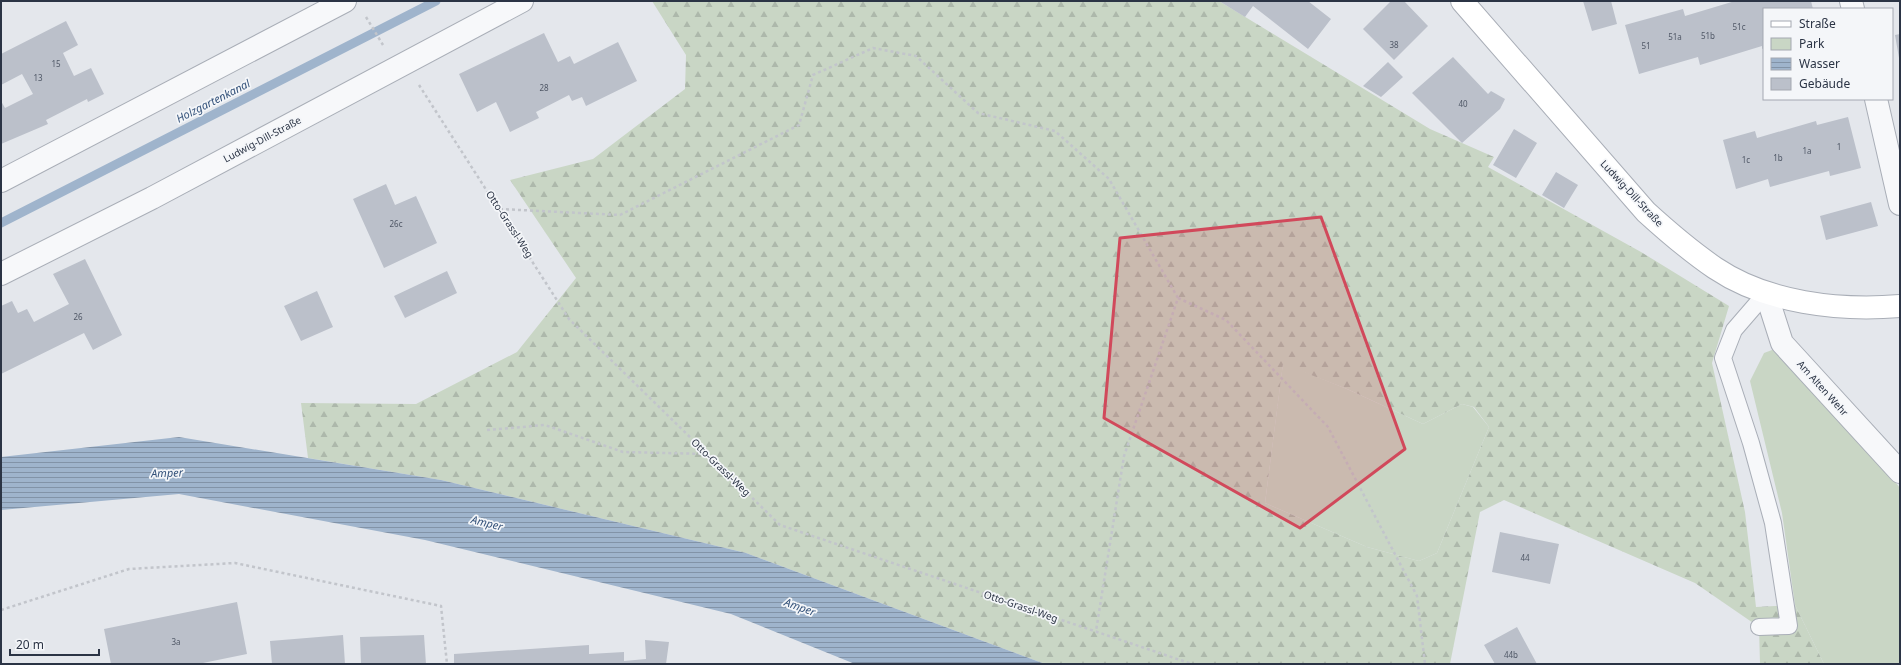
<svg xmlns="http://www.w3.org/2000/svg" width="1901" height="665" font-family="'Noto Sans',sans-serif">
<defs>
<pattern id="forest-firs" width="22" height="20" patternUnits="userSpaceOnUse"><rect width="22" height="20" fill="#c9d6c5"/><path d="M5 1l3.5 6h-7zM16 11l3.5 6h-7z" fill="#adb8ab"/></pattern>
<pattern id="water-rules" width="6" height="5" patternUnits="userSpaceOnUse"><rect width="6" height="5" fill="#9fb4cc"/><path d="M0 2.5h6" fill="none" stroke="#8293a7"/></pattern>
</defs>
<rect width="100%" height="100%" fill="#e4e7ec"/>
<path fill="#c9d6c5" d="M1780,347L1860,437L1900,488V664H1824L1795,605L1782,513L1750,381L1764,353Z
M1283,363L1347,389L1423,424L1462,404L1473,407L1489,427L1437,553L1419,561L1367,547L1265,503Z"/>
<path fill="url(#forest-firs)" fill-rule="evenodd" d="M652,1H1219L1430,129L1494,157L1488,167L1641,252L1729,306L1712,363L1745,512L1756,607L1795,605L1824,664H1760L1759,627L1695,583L1504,500L1480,512L1450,664H1045L746,553L441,480L308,458L301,403L416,404L517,352L576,278L510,180L593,159L685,89L686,55ZM1283,364L1347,389L1423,424L1462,404L1474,407L1489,427L1437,553L1419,561L1367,547L1265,503Z"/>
<path fill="url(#water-rules)" d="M179,437L441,480L746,553L1045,664H855L731,614L425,540L179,494L1,510V457Z"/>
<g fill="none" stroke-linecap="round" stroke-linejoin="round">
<path stroke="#9fb4cc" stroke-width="9" d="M1,223L436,1"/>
</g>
<path fill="#bbc0ca" d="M1219,1H1308L1331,19L1308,49L1253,6L1245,17Z
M1391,1H1404L1428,26L1394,60L1363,29Z
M1583,1H1611L1617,24L1592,31Z
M1735,1H1811L1813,9H1764V48L1762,49V46L1700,65L1698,57L1639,74L1625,25L1683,9L1685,16Z
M66,21L78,45L63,53L74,76L91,68L104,94L88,102L87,99L46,120L48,124L1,144V101L5,108L33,94L22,74L1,85V54Z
M544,33L558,62L570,56L574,64L618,42L637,81L586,106L582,97L572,101L569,95L536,112L539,118L510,132L496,102L477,112L459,74Z
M1900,34V57L1899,58L1895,35Z
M1453,57L1488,94L1491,91L1505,99L1500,109L1462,143L1412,93Z
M1388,62L1403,77L1381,97L1363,86Z
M1848,117L1861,168L1830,176L1829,171L1770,187L1768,179L1736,189L1723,140L1755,131L1757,138L1816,121L1817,125Z
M1514,129L1537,143L1516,178L1493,165Z
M1556,172L1578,185L1564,208L1542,195Z
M386,184L395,205L416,196L437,243L384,268L353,199Z
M1871,202L1878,226L1826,240L1820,216Z
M85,259L122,335L93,350L84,333L1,374V306L12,301L18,313L27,309L34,322L69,304L53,274Z
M447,271L457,293L405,318L394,296Z
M317,291L333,327L301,341L284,306Z
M1500,532L1559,544L1550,584L1492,572Z
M237,602L247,654L198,664H111L104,629Z
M1517,627L1537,664H1495L1484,645Z
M343,635L345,664H272L270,641Z
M424,635L426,664H361L360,637Z
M645,640L669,642L666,664H454V654L589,645V654L624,652V661L646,659Z"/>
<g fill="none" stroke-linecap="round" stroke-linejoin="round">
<defs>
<path id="lane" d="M1759,627L1789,626L1773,523L1751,443L1723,358L1734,330L1766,293"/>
<path id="street" d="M1851,1L1853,9
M1876,99L1900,204
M1,181L345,1
M1,274L152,198L522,1
M1766,293L1782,343L1900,472"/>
<path id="secondary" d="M1462,1L1646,212C1668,232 1690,251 1715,268C1767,303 1838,311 1900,306"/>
</defs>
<use href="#lane" stroke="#a9aeb7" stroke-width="18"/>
<use href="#street" stroke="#a9aeb7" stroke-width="24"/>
<use href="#secondary" stroke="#a9aeb7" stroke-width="24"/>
<path stroke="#c2c5cb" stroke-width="2.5" stroke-dasharray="3 3" stroke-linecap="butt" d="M366,17L383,45
M419,85L569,319L780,525L1192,664
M500,209L620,215L799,125L813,75L873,48L916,56L978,113L1055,131L1109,179L1178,298L1124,456L1096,631
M1178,298L1226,320L1328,427L1417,596L1425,664
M487,430L545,425L623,452L707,454
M1,610L129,569L235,563L441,606L447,664"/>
<use href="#lane" stroke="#f7f8fa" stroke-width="16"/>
<use href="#street" stroke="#f7f8fa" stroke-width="22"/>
<use href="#secondary" stroke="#fff" stroke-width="22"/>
</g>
<path fill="#d1495b" fill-opacity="0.2" stroke="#d1495b" stroke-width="3" stroke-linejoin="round" d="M1321,217L1405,449L1300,528L1104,418L1120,238Z"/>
<g text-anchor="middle" stroke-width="3.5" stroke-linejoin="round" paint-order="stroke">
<g font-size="8" fill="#4f5766">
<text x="1739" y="30">51c</text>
<text x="1708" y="39">51b</text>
<text x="1675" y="40">51a</text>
<text x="1394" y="48">38</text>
<text x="1646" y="49">51</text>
<text x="56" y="67">15</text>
<text x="38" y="81">13</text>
<text x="544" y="91">28</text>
<text x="1463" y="107">40</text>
<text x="1839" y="150">1</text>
<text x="1807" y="154">1a</text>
<text x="1778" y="161">1b</text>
<text x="1746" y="163">1c</text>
<text x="396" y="227">26c</text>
<text x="78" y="320">26</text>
<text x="1525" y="561">44</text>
<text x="176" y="645">3a</text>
<text x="1511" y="658">44b</text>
</g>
<g font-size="10" fill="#2b3445" stroke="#f4f6f9">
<text transform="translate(262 139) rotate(-28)" y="4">Ludwig-Dill-Straße</text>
<text transform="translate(1632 193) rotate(47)" y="4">Ludwig-Dill-Straße</text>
<text transform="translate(510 224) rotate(57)" y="4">Otto-Grassl-Weg</text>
<text transform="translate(1823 388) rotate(48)" y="4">Am Alten Wehr</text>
<text transform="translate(721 467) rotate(44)" y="4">Otto-Grassl-Weg</text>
<text transform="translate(1021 606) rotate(19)" y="4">Otto-Grassl-Weg</text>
</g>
<g font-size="11" font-style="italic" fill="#34527a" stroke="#f4f6f9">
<text transform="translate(213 101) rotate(-27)" y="4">Holzgartenkanal</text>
<text transform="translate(167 473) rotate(-2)" y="4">Amper</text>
<text transform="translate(487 523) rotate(14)" y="4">Amper</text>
<text transform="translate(800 607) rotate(20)" y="4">Amper</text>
</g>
</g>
<rect width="1901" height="665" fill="none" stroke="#2b3445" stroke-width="4"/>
<rect x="1763" y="8" width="130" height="92" fill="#f4f6f9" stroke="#a4a8b1"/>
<rect x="1771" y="21" width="20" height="6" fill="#ffffff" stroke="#a4a8b1"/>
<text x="1799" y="28" font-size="12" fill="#2b3445">Straße</text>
<rect x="1771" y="38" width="20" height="12" fill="#c9d6c5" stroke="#a4a8b1"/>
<text x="1799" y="48" font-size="12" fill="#2b3445">Park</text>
<rect x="1771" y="58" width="20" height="12" fill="url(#water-rules)" stroke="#a4a8b1"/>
<text x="1799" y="68" font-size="12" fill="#2b3445">Wasser</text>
<rect x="1771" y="78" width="20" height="12" fill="#bbc0ca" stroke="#a4a8b1"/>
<text x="1799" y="88" font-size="12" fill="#2b3445">Gebäude</text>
<path d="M10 649v6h89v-6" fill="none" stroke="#2b3445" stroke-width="2"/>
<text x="16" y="649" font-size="12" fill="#2b3445" stroke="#f4f6f9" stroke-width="3" paint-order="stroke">20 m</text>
</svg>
